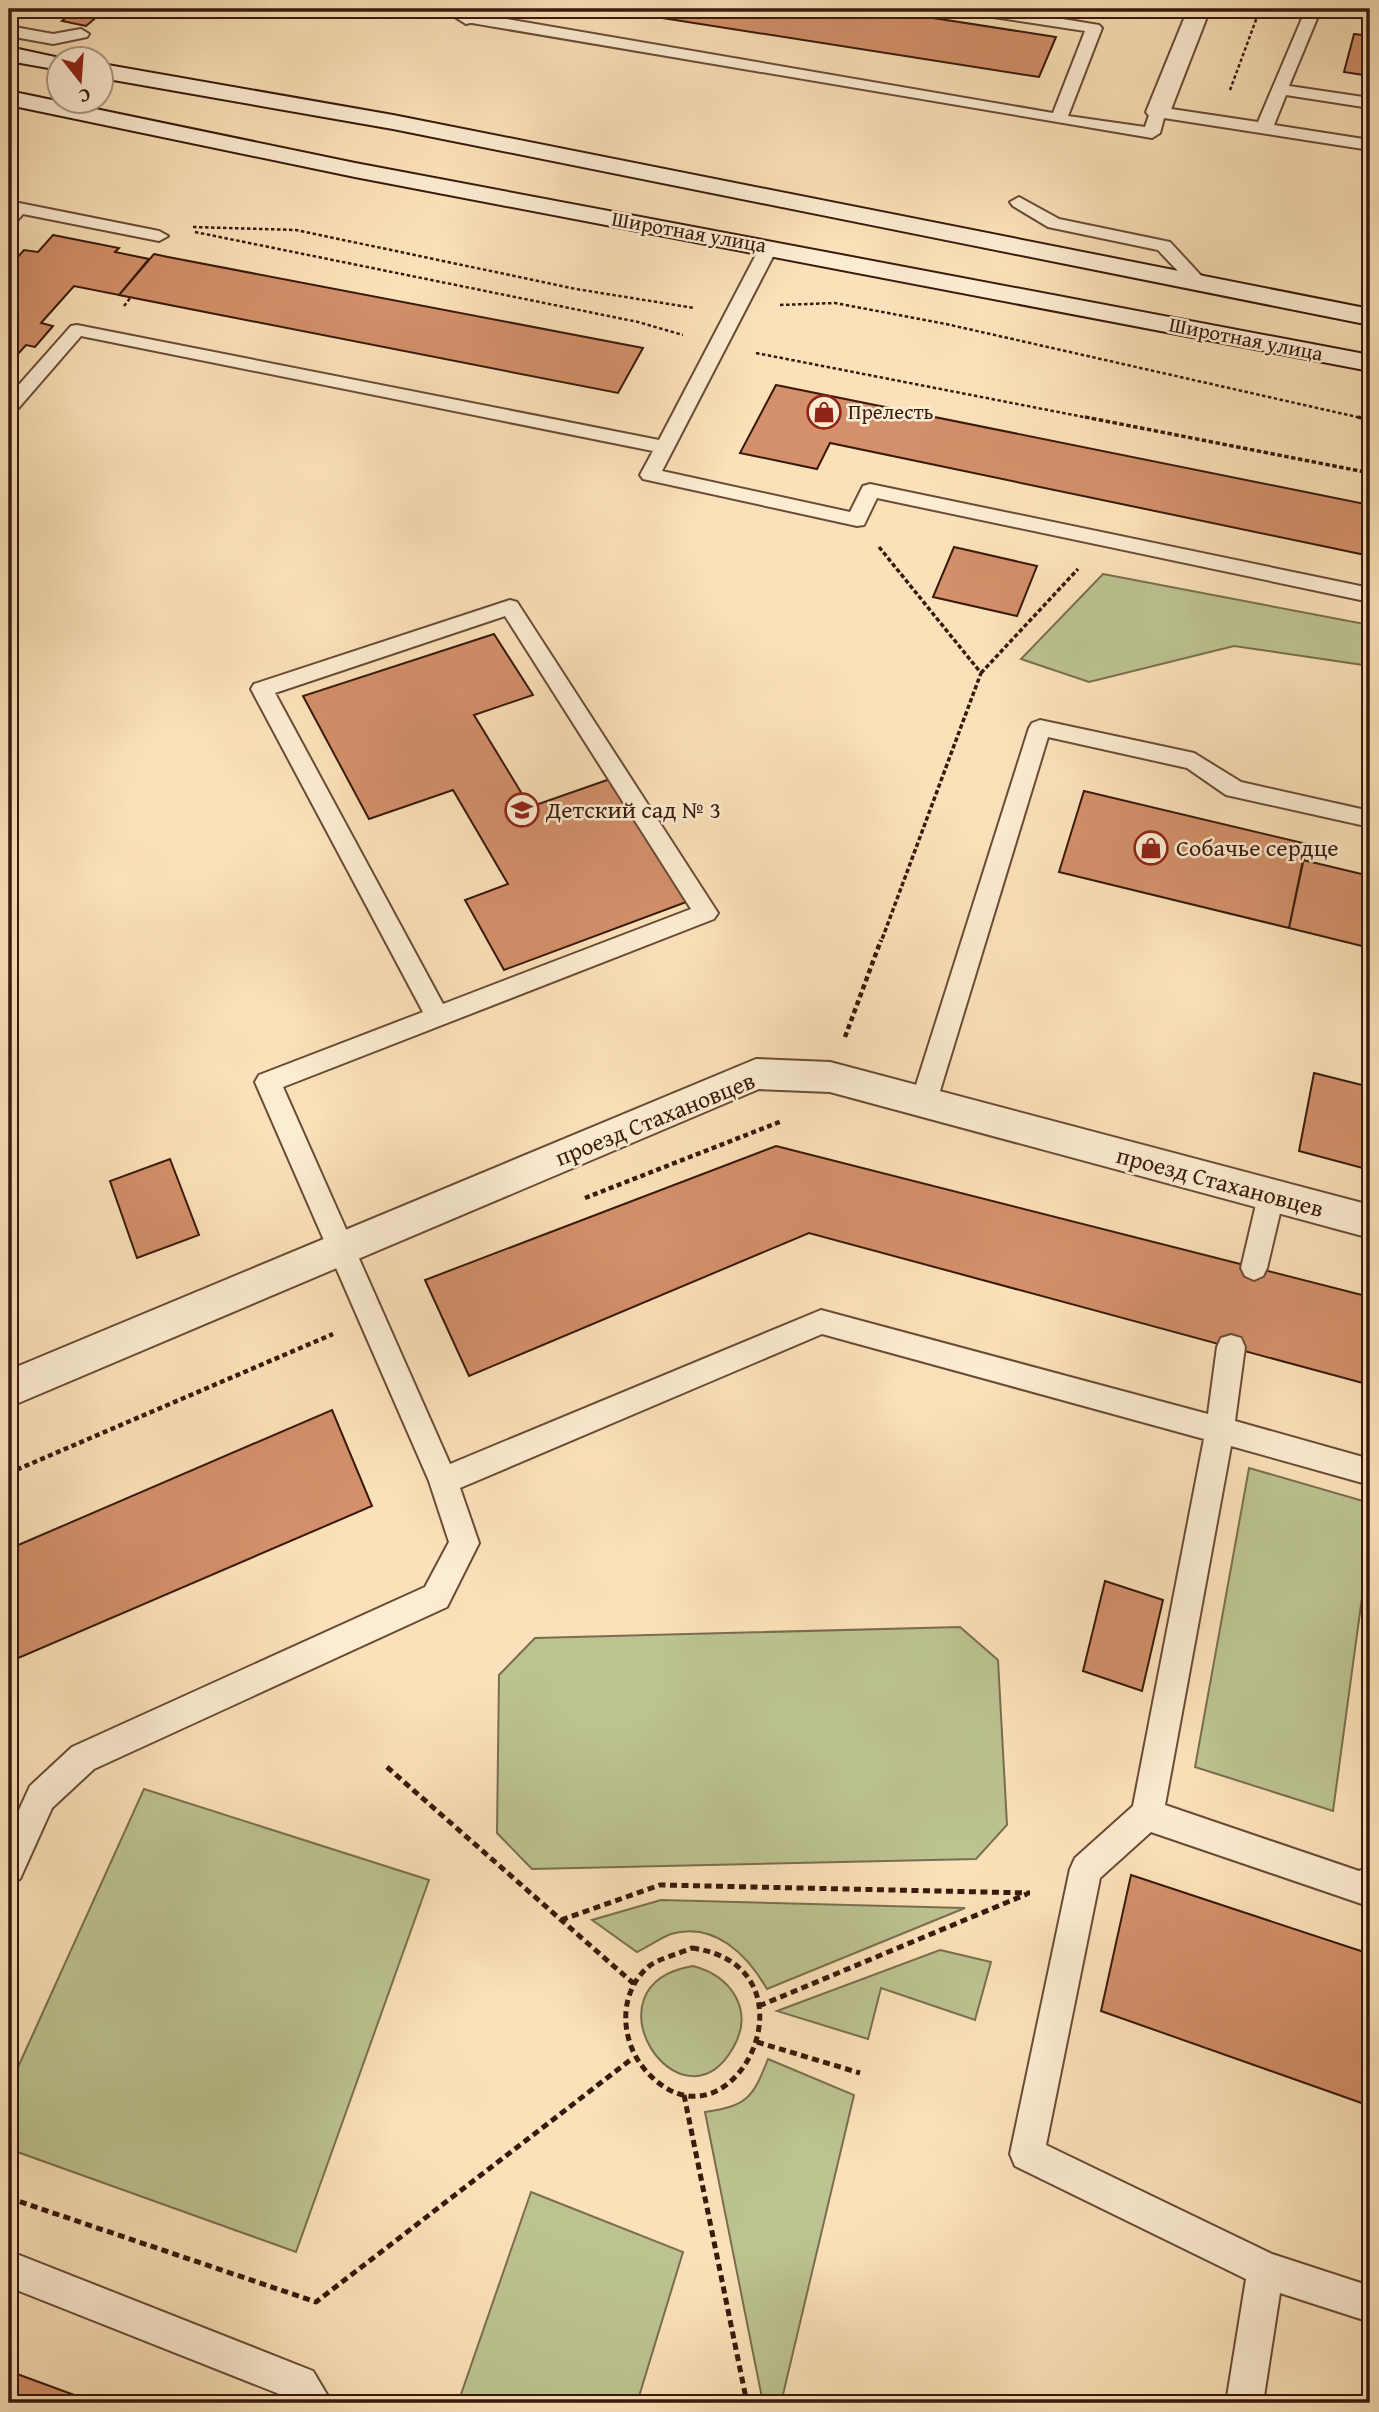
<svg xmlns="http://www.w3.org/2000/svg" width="1379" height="2412" font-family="'Gentium Book Plus',serif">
<rect width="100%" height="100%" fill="#fbe1b9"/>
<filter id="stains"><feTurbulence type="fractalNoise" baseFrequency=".00286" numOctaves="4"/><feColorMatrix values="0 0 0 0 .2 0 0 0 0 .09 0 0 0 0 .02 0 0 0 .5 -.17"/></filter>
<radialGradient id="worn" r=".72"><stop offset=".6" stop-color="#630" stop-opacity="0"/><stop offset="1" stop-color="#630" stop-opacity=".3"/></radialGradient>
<path fill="#bcc391" stroke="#7a6e4e" stroke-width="2" d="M1103,574L1370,625V666L1234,646L1089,682L1021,659Z
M1249,1468L1370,1503V1539L1333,1811L1195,1767Z
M960,1627L998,1660L1007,1825L976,1859L532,1869L497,1833L499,1675L535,1638Z
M144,1789L429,1880L296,2252L9,2149V2087Z
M661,1900L965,1908L767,1989C748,1956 715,1921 671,1934C660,1938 648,1947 637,1952L592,1920Z
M940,1950L991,1962L975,2020L881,1988L868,2039L777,2011Z
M693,1966C731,1976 755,2010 733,2048C681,2138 579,1985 693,1966Z
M768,2059L854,2095L781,2403H763L705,2112C748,2106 753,2097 768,2059Z
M531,2192L683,2252L637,2403H458Z"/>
<path fill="#d3906a" stroke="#39190b" stroke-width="2" d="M76,9H101L105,10L86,26L62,21Z
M605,9H875L1056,37L1039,77Z
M1354,34L1370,36V76L1344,72Z
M53,235L119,248L115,252L149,259L119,295L74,286L41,323L53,326L35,347L26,345L9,364V267L24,250L38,252Z
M154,254L168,257L643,348L618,393L119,295Z
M776,385L1370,505V556L830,443L817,469L740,453Z
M954,547L1037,566L1017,616L933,597Z
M494,634L533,695L474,715L530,807L610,779L689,901L504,970L465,900L508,884L453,790L369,819L303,696Z
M1084,791L1307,844L1289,928L1059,872Z
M1303,860L1370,876V948L1289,928Z
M1314,1073L1370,1087V1170L1299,1151Z
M776,1146L1370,1297V1385L809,1233L469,1376L425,1280Z
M170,1159L199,1235L137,1258L110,1181Z
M332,1410L372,1506L9,1662V1549Z
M1105,1581L1163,1600L1142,1691L1083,1671Z
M1131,1875L1370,1954V2106L1101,2011Z
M9,2371L96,2403H9Z"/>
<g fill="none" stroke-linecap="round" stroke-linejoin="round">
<defs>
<path id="service" d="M966,9H1002L1099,25L1102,28L1068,116L1145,127L1150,112L1158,107L1258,122L1306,9H1321L1289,86L1370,98V108L1286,95L1274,125L1370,140V150L1164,118L1160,133L1152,138L466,22L458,17L466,12L1053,113L1085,31L974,14Z
M1335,9H1370V18L1343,14Z
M9,26L53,34L81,29L89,34L87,37L53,44L9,36Z
M1019,197L1059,219L1170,242L1207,282L1198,287L1192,286L1158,250L1048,227L1013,206L1010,202Z
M19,203L159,231L168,236L159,241L23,214L15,223L9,224V209Z
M769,242L778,247L662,471L850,512L863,486L870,484L1370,588V602L877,498L864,525L857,526L643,479L640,475L653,451L81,336L16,411L9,413V396L71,326L77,325L659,440L760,247Z
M510,600L517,602L718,913L714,919L283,1087L450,1464L821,1310L1208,1414L1217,1347L1221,1338L1231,1335L1241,1338L1245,1347L1235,1421L1370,1459V1485L1231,1446L1165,1805L1359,1871L1370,1866V1903L1365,1905L1151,1832L1100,1878L1046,2145L1272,2254L1370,2286V2322L1280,2293L1263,2403H1226L1246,2279L1015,2166L1010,2154L1070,1869L1075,1858L1133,1806L1204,1439L822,1334L460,1488L479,1543L447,1607L94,1769L52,1808L20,1879L9,1884V1832L30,1786L72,1747L425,1587L449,1542L429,1481L255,1082L259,1075L423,1012L251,689L254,684ZM505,616L691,909L443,1004L275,693Z
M1040,720L1194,753L1241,782L1370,811V827L1226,795L1187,768L1048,737L936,1104L932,1111L923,1114L914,1111L910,1104L1029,728L1032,723Z
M1271,1185L1280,1188L1284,1196L1267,1268L1263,1276L1254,1280L1245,1276L1241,1268L1258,1196L1262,1188Z
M9,2251L313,2371L332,2403H291L287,2397L9,2287Z"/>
<path id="minor" d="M461,9H484L474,22L466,24L455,17Z
M1188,9H1210L1170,112L1166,117H1150L1146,112Z
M756,1059L830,1062L1370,1205V1238L830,1092L759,1089L9,1407V1370Z"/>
<path id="secondary" d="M9,47L69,60H60V70L9,61Z
M102,64L393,115L1370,309V325L393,129L102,78Z
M9,91L355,163L1370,355V371L355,177L9,105Z"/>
</defs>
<use href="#service" stroke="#6a4b36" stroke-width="4"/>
<use href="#minor" stroke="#6a4b36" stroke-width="4"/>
<use href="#secondary" stroke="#39190b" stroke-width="4"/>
<path stroke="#39190b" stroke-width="2.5" stroke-dasharray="3.5 2.5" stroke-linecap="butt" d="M1230,90L1260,9
M193,227L296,230L576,289L694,308
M195,232L638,322L683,335
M780,305L835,303L946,324L1366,419
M124,306L131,297
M756,353L1094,419"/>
<path stroke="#39190b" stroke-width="3.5" stroke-dasharray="4.5 2.5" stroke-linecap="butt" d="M1085,417L1370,473
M1358,417L1370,420
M879,547L981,673L881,942
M981,673L1078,569"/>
<path stroke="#39190b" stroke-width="4.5" stroke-dasharray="5 3.5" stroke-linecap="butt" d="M845,1037L881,940
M585,1198L782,1121
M9,1473L333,1334"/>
<path stroke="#39190b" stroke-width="5" stroke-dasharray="7 4.5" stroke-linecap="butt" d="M387,1767L633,1983
M561,1920L660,1885L1030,1893
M692,1948C828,1967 731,2164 647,2072C620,2043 617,1994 648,1967C659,1958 679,1954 692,1948Z
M759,2006L1027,1894
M757,2042L860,2073
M684,2095L747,2403
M9,2198L316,2302L633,2058"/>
<use href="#service" fill="#fcecd2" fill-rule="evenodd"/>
<use href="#minor" fill="#fcecd2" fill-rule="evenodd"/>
<use href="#secondary" fill="#fcecd2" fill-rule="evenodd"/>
</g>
<defs>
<symbol id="shop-ring" viewBox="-11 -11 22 22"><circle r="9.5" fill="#fcecd2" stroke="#8f2418" stroke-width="1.5"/><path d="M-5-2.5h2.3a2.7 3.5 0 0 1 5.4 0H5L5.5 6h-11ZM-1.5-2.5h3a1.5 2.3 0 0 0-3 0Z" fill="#8f2418"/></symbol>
<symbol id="school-ring" viewBox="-11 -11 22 22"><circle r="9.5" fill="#fcecd2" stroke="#8f2418" stroke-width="1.5"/><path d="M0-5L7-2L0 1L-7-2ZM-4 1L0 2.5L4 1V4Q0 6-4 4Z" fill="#8f2418"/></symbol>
</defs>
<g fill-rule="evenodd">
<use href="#shop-ring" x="805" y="393" width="38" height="38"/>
<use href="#school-ring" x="503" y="791" width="38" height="38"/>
<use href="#shop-ring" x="1132" y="829" width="38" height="38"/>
</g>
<g text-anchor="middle" stroke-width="5" stroke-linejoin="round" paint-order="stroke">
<g font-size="21" fill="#39190b" stroke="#fcecd2">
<text transform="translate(689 232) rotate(10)" y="7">Широтная улица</text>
<text transform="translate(1246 339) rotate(11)" y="7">Широтная улица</text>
</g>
<g font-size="21" fill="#39190b" stroke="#fcecd2" text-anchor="start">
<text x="848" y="419">Прелесть</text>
</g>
<g font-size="24" fill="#39190b" stroke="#fcecd2" text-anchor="start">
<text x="546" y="818">Детский сад № 3</text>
<text x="1176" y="856">Собачье сердце</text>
</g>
<g font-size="24" fill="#39190b" stroke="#fcecd2">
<text transform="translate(655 1119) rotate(-22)" y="8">проезд Стахановцев</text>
<text transform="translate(1220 1182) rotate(15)" y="8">проезд Стахановцев</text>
</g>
</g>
<rect width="1379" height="2412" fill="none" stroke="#fbe1b9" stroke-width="35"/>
<rect x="10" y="10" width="1358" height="2391" fill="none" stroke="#39190b" stroke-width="3.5"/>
<rect x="18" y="18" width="1344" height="2377" fill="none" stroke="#39190b" stroke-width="2"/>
<g transform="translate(80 80) rotate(163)"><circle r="33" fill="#fcecd2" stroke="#ae9882" stroke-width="2"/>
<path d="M0-5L12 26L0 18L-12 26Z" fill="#8f2418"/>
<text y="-10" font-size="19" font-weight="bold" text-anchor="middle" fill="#39190b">С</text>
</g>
<rect width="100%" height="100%" filter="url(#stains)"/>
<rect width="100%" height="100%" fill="url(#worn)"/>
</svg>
